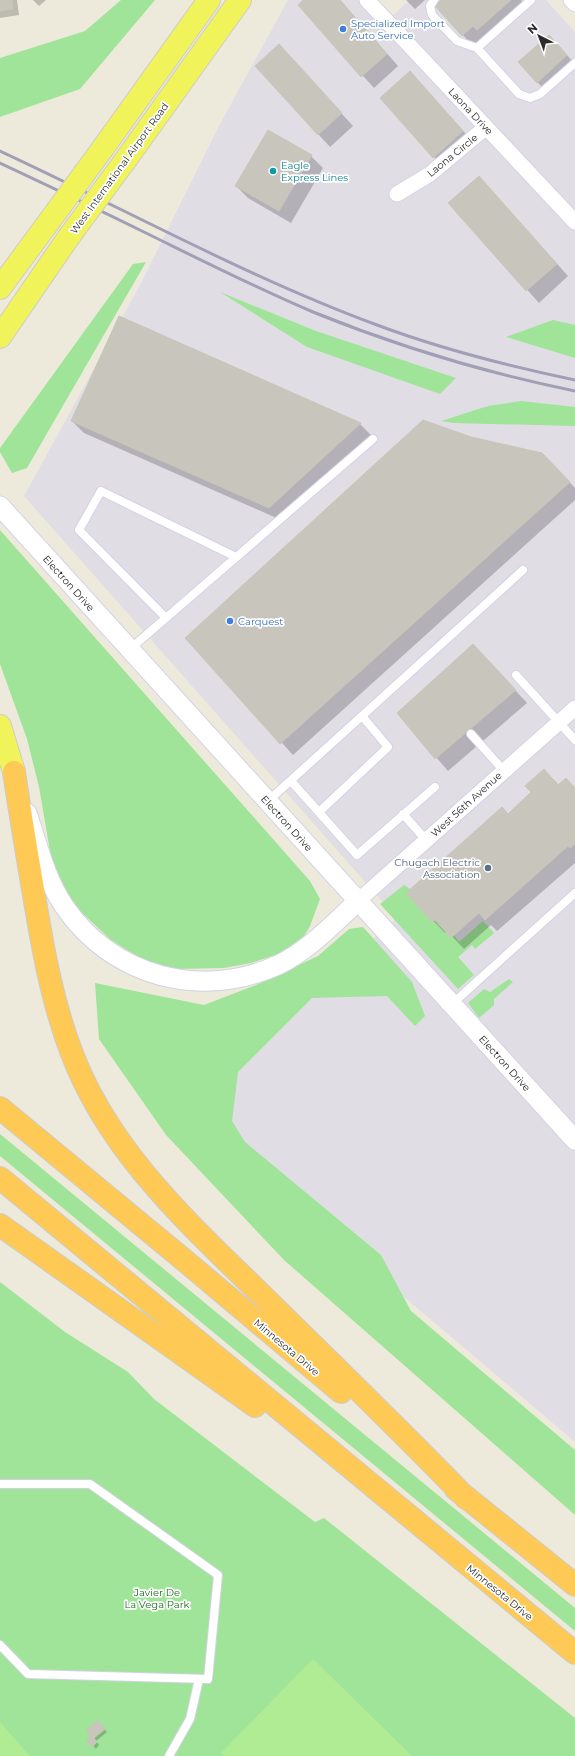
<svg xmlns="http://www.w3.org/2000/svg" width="575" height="1756" font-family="Montserrat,sans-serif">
<rect width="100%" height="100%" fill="#edeadc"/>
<path fill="#e1dde5" d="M288,0H365L385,23L409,0H546L575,32V1442L224,1144V1075L311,992L397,918L24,496L141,283L220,124Z"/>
<path fill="#9fe498" d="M121,0H155L80,89L0,117V58L85,31Z
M146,262L27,468L12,473L0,452V448L133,264Z
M220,292L316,331L456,378L440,394L307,347Z
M553,320L575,325V358L506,337Z
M521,401L575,407V426L454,423L441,421L488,406Z
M0,530L310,881L320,899L310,926L304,936L281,953L251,963L224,968L175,969L143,960L111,940L61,893L51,857L39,787L27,739L0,664Z
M404,885L410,889L406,893L432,922L435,920L451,938L454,935L459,942L483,921L494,933L475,949L472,945L458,957L474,975L458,989L380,904Z
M363,927L412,982L425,1016L415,1026L387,996L312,998L238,1072L232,1121L245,1142L381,1255L411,1311L575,1450V1515L284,1260L166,1135L99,1039L95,983L204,1005L261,983L318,956L349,929Z
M509,979L513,982L494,999V1005L479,1018L468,1003L484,989L490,992Z
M0,1134L575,1608V1631L0,1156Z
M0,1282L65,1332L128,1372L154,1399L315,1522L324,1518L575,1718V1756H0Z"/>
<path fill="#b0ec94" d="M313,1659L412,1756H224L221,1753Z
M0,1722L30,1756H0Z"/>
<path fill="#0003" d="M0,0H17L19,15L0,18Z
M33,0H46L39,6Z
M305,0H340L398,66L374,88L299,5Z
M406,0H425L415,9Z
M443,0H521L528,8L475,48L436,6Z
M279,45L353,126L330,147L256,66Z
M558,45L575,64L546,91L537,82Z
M422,85L474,143L445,169L434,157Z
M311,156L323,168L291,223L248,198L236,186Z
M479,177L568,276L539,303L450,203Z
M119,318L360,424L372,436L281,520L84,433L72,421Z
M554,466L575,488V500L293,755L186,638Z
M485,657L527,703L448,771L398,713Z
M544,770L559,785L575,789V863L497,931L491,925L464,949L447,931L445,933L407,893L508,815L532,793Z
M97,1722L107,1732L96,1741L99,1745L96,1749L88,1740L93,1736Z"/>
<path fill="#c8c6bc" stroke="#c8c6b6" d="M0,0H12L13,9L0,11Z
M303,0H340L387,54L361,77L298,5Z
M441,0H511L477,30L473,26L462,36L435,6Z
M549,35L567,55L537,83L518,62Z
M279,44L342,113L318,135L255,66Z
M410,71L463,131L433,158L380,98Z
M268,130L312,155L279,211L235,186Z
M479,176L557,264L526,291L448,203Z
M119,316L361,423L269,508L71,421Z
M423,420L471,437L542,453L570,482L280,744L185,638Z
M473,644L516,690L435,759L397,713Z
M544,769L558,785L566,778L575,788V844L570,848L568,846L485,920L479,913L451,938L435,920L432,922L406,893L502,807L508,814L531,792L525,786Z
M98,1720L105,1729L94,1738L97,1742L92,1747L86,1740L91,1736L86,1730Z"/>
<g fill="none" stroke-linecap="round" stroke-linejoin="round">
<defs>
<path id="service" d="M434,0L430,6L432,15L457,41L477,48
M531,0L477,48L519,94L530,98L540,94L575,63
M166,618L79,530L101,491L236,557
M130,649L373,439
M516,675L575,740
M471,734L504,771
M291,781L357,855L435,787
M268,801L523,570
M319,812L388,747L362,716
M403,814L426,840
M452,1004L575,893
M0,1484H90L218,1575L208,1679L28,1674L0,1645
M169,1756L190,1719L199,1679"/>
<path id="minor" d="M367,0L575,222
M571,0L575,4
M397,194L430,174L485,128
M358,901L575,708"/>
<path id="tertiary" d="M0,506L575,1140
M27,813C38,845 45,878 64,906C112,977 201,1000 278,965C309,950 333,924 358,901"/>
<path id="primary" d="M103,148L209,0
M127,158L240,0
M0,288L45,227
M0,337L68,238
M0,726L14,772"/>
<path id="motorway" d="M14,772C21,819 29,866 37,913C45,960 54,1006 71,1051C110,1156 196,1230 274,1307C338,1370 403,1433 466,1498
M0,1108L184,1260L341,1392
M0,1178L575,1653
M0,1225L255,1406
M456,1489L575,1585"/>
</defs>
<use href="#service" stroke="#d3d2e4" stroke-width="10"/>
<use href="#minor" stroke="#d3d2e4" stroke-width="17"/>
<use href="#tertiary" stroke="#d3d2e4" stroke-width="21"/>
<use href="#primary" stroke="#ccc" stroke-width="24"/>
<use href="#motorway" stroke="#ccc" stroke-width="24"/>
<use href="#service" stroke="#fff" stroke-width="8"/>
<use href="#minor" stroke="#fff" stroke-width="15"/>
<use href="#tertiary" stroke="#fff" stroke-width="19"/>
<use href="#primary" stroke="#f1f35b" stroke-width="22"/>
<use href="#motorway" stroke="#ffc955" stroke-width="22"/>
<path stroke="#a19fb5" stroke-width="3" d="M0,151C125,209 247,277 377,325C441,349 508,366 575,380
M0,163C49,186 98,209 146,233C201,260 256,288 313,312C397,346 486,373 575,391"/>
<defs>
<path id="primary-bridge" d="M45,227L103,148
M68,238L127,158"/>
</defs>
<use href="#primary-bridge" stroke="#ccc" stroke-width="24" stroke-linecap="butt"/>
<use href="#primary-bridge" stroke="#f1f35b" stroke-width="22"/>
</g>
<g fill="#3f7fe0" stroke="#fff" stroke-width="1.5">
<circle cx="343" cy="29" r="4"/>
<circle cx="230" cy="621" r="4"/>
</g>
<circle fill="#0f9aa8" stroke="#fff" stroke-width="1.5" cx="273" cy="171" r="4"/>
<circle fill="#5c6f8a" stroke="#fff" stroke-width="1.5" cx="488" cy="868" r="4"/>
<g text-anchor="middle" stroke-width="3.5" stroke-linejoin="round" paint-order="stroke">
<g font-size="10" fill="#366cbe" stroke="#fff" text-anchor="start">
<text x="351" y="27">Specialized Import<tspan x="351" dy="12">Auto Service</tspan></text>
<text x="238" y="625">Carquest</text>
</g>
<g font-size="10" fill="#2b2b2b" stroke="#fff">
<text transform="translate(471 111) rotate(47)" y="4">Laona Drive</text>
<text transform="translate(452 155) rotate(-39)" y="4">Laona Circle</text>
<text transform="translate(119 168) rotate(-54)" y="4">West International Airport Road</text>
<text transform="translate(69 583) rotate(48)" y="4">Electron Drive</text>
<text transform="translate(466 804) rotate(-42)" y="4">West 56th Avenue</text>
<text transform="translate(287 823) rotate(48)" y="4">Electron Drive</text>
<text transform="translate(505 1063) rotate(48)" y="4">Electron Drive</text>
<text transform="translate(287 1347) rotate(40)" y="4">Minnesota Drive</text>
<text transform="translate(500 1592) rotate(39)" y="4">Minnesota Drive</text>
</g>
<g font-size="10" fill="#0d838f" stroke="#fff" text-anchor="start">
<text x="281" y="169">Eagle<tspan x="281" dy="12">Express Lines</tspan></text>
</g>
<g font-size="10" fill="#4e5e75" stroke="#fff" text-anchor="end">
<text x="480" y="866">Chugach Electric<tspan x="480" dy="12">Association</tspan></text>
</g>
<g font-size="10" fill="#19691c" stroke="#fff">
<text x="157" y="1596">Javier De<tspan x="157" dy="12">La Vega Park</tspan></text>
</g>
</g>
<g transform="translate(539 36) rotate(318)" stroke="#ffffff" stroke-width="3" paint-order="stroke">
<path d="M0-3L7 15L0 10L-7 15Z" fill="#2b2b2b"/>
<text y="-6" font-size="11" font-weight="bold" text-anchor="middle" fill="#2b2b2b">N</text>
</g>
</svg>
